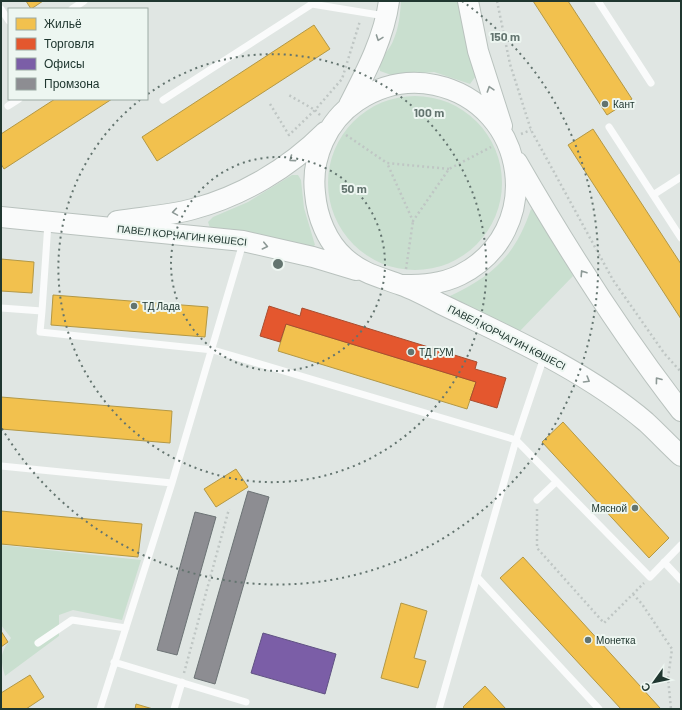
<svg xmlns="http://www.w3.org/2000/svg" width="682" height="710" font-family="Barlow,sans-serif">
<rect width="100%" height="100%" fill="#e0e6e3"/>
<path fill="#c9dfcf" d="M401,1H460L478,73L470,84L434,72L394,76L380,71C379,54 388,54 393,41C399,28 400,15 401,1Z
M328 183a87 87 0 1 1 174 0a87 87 0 1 1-174 0Z
M292,175H298L301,180L304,208L315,245L309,250L210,228L208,222L213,217L248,202Z
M531,209L538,214L573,276L518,333L448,297C493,276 515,256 531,209Z
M1,545L141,560L122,620L73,610L59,615V636L5,676C0,657 0,654 11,638L1,625Z"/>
<path fill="#f2c14e" stroke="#b39845" d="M26,1H43L31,9Z
M533,1H568L632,99L607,115Z
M314,25L330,49L157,161L142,137Z
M55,99H112L4,169L1,164V134Z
M593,129L681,264V319L568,145Z
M1,259L34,262L32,293L1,291Z
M53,295L208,307L205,337L51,325Z
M286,324L476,382L467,409L278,351Z
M1,397L172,411L170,443L1,429Z
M563,422L669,538L649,558L542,442Z
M236,469L248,487L216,507L204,489Z
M1,511L142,524L138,557L1,544Z
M523,557L660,708L659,709H621L500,578Z
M401,603L427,611L414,658L426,661L418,688L381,678Z
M1,631L8,642L1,647Z
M30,675L44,697L26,709H1V693Z
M485,686L506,709H465L463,707Z
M136,704L153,709H135Z"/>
<path fill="#e4572e" stroke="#a94d2f" d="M269,306L300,316L302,308L477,362L475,369L506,378L497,408L470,400L476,382L286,324L280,342L260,336Z"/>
<path fill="#7b5ea7" stroke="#605283" d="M263,633L336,654L325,694L251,673Z"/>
<path fill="#8d8d92" stroke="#6c7375" d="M248,491L269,497L215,684L194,678Z
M195,512L216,517L177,655L157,650Z"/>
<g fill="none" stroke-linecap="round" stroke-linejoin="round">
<defs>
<path id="secondary" d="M468,1L478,51L502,126
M349,105C366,72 384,38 389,1
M517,162C567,249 620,332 681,411
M1,217L243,241L313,257L356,270
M117,221C142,217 168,216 193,209C242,196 289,168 325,132
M403,285C423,285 442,284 460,275C546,232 529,105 435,85C407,79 380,86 357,101C327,121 311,158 315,193C317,217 327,242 345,258C363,274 380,277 401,285C415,290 428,297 441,304C511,338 586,371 646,422C658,433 669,445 681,456"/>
</defs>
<use href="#secondary" stroke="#b9c2be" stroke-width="22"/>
<path stroke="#bfc6c4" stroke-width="2.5" stroke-dasharray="2 3" stroke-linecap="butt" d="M497,1L510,64L531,130L613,280L664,353L681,372
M270,104L289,135L315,110L287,94
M320,115L315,110L342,79L360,21
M521,134L531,130
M346,135L387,163
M449,169L387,163L413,221L449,169L491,147
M406,269L413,221
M537,509V548L604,623L644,583
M633,594L642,604L672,649L668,678L671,709
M184,673L229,509"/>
<path stroke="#fafbfb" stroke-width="7" d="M598,1L651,83
M312,4L385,16
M1,9L9,21
M72,9L84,1
M163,100L312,4L311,1
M8,106L19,99
M609,127L681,238
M653,195L681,177
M1,308L42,311L40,332L213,350L516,440L650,577L681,545
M42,311L48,223
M1,466L172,483
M537,500L556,482
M664,562L681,580
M477,577L599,709
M38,643L72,620L126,628
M114,662L246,702
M100,709L172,483L243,243
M174,709L182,682
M439,709L516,440L544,357"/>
<use href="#secondary" stroke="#fafbfb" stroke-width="20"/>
</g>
<defs><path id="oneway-chevron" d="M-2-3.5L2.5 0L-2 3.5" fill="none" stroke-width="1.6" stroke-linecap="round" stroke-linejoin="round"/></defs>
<g stroke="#8d9996">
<use href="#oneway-chevron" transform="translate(379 38) rotate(110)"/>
<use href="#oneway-chevron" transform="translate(490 89) rotate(-108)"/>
<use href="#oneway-chevron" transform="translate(292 159) rotate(143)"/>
<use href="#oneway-chevron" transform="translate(175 212) rotate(171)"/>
<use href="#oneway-chevron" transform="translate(265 246) rotate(13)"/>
<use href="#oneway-chevron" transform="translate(583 273) rotate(-123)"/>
<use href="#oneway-chevron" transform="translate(587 380) rotate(31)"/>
<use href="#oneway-chevron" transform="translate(658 380) rotate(-127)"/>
</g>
<g fill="none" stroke="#63746f" stroke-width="2" stroke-dasharray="2 4">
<circle cx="278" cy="264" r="107"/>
<path d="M148 94A214 214 0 1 1 140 100"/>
<path d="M462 1A321 321 0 1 1 1 427"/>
</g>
<g fill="#63746f" stroke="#edf6f1" stroke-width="1.5">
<circle cx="605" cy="104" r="4"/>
<circle cx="134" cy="306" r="4"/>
<circle cx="411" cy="352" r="4"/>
<circle cx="635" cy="508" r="4"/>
<circle cx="588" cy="640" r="4"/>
</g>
<g text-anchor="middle" stroke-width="4" stroke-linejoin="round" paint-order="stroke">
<g font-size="10" fill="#203730" stroke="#edf6f1" text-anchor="start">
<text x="613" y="108">Кант</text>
<text x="142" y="310">ТД Лада</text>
<text x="419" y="356">ТД ГУМ</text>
<text x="627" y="512" text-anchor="end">Мясной</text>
<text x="596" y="644">Монетка</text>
</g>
<g font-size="10" fill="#203730" stroke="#edf6f1">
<text transform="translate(182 235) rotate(6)" y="4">ПАВЕЛ КОРЧАГИН КӨШЕСІ</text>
<text transform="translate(507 337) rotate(27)" y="4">ПАВЕЛ КОРЧАГИН КӨШЕСІ</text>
</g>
</g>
<circle cx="278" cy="264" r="6" fill="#63746f" stroke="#edf6f1" stroke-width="2"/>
<g font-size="12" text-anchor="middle" font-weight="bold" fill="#63746f" stroke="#edf6f1" stroke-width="4" stroke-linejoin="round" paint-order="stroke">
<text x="505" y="41">150 m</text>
<text x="429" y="117">100 m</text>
<text x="354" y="193">50 m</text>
</g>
<rect width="682" height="710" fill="none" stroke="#203730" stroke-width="4"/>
<rect x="8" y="8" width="140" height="92" fill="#edf6f1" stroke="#9baaa4"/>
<rect x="16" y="18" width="20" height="12" fill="#f2c14e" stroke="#9baaa4"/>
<text x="44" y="28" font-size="12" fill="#203730">Жильё</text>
<rect x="16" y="38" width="20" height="12" fill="#e4572e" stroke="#9baaa4"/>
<text x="44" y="48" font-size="12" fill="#203730">Торговля</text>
<rect x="16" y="58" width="20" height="12" fill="#7b5ea7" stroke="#9baaa4"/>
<text x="44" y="68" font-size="12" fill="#203730">Офисы</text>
<rect x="16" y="78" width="20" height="12" fill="#8d8d92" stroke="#9baaa4"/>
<text x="44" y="88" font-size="12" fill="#203730">Промзона</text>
<g transform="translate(654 682) rotate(237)" stroke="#edf6f1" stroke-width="3" paint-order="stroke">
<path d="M0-3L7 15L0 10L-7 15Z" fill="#203730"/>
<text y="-6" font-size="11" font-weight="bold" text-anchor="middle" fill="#203730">С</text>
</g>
</svg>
